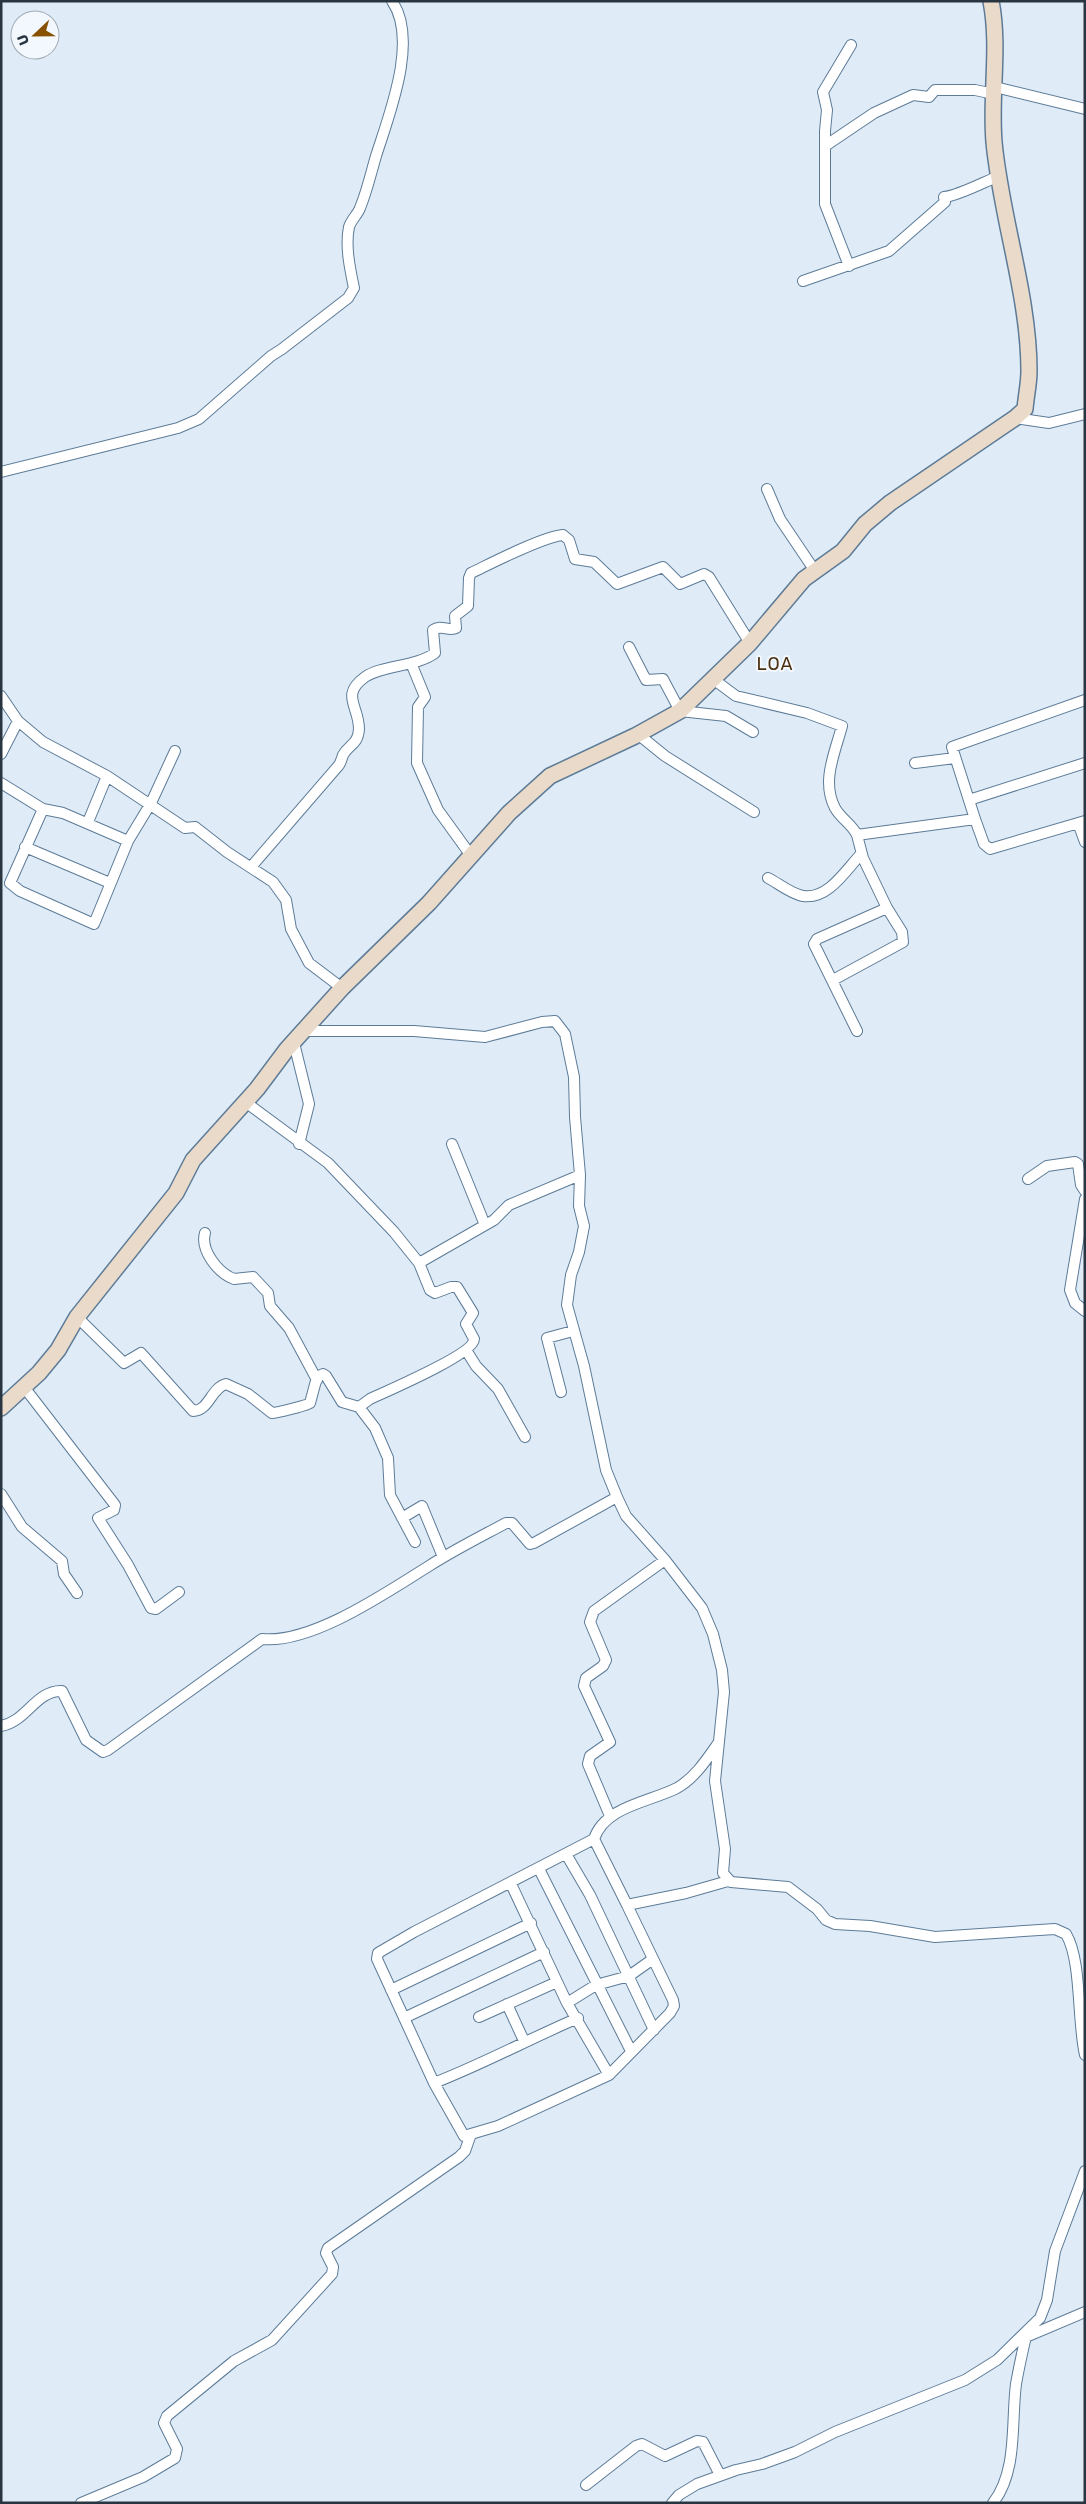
<svg xmlns="http://www.w3.org/2000/svg" width="1086" height="2504" font-family="Rubik,sans-serif">
<rect width="100%" height="100%" fill="#dfecf8"/>
<g fill="none" stroke-linecap="round" stroke-linejoin="round">
<defs>
<path id="street" d="M995,87L1085,109
M825,146L874,113L913,95L929,97L935,90H975L994,94
M849,266L825,204V131L827,110L823,92L851,45
M803,281L889,251L945,202L944,197C958,196 984,182 999,176
M1015,418L1049,423L1085,414
M1,472L178,428L199,419L271,356L282,349L348,298L354,288C350,269 345,246 349,227C351,220 358,214 360,208C367,191 371,173 376,156C389,115 419,40 392,1
M767,489L780,519L815,571
M629,647L646,680L663,679L680,711L726,716L753,732
M411,663L425,697L418,707L417,763L438,810L472,857
M713,679L736,696L807,713L842,726C835,753 821,781 835,808C841,819 852,824 857,835L975,819L952,747L1085,700
M1,696L18,721L43,742L107,776L185,828L195,827L227,852L273,882L286,900L291,929L309,963L342,988
M635,736L639,735L665,756L754,812
M1,754L18,721
M915,763L955,758
M1,783L43,809L63,813L128,841
M969,800L1085,763
M43,809L10,883L20,891L94,924L128,841L151,803L175,751
M975,819L984,844L990,849L1085,821
M88,822L107,776
M1078,823L1085,842
M25,847L110,883
M251,867L339,765C341,762 342,758 343,755C349,744 358,745 359,729C359,706 340,695 365,677C382,665 416,667 435,653L433,630C441,624 449,632 456,628L455,616L468,606L469,578L471,573C492,563 542,537 563,535L569,540L575,559L594,562L617,584L663,567L680,584L704,574L709,577L750,643
M768,878C778,883 791,894 803,896C828,900 846,870 861,854
M833,980L903,942L902,932L887,908
M303,1031H414L485,1037L542,1022L555,1021L565,1034L574,1077L575,1117L580,1175L579,1206L584,1226L579,1252L571,1275L567,1305L584,1366L606,1470L617,1497L626,1516L665,1560L702,1608L713,1634L722,1670L724,1692L715,1781L725,1849L723,1873L731,1882L788,1887L817,1909L826,1920L835,1924L870,1926L935,1937L1055,1929L1066,1934C1082,1961 1077,2020 1085,2055
M857,1031L814,944L817,939L887,908L863,858L857,835
M294,1043L309,1104L299,1144
M244,1101L328,1163L394,1232L419,1263L430,1290L435,1293L451,1287H457L473,1313L466,1324L474,1339C474,1354 387,1391 370,1399L359,1407
M452,1144L485,1225
M1028,1179L1047,1166L1075,1162L1078,1164L1081,1185L1085,1191
M1085,1199L1070,1290L1075,1303L1085,1311
M205,1233C200,1250 218,1273 234,1279L253,1277L268,1293L270,1306L289,1328L317,1380
M419,1263L494,1220L509,1205L580,1175
M77,1317L124,1363L141,1353L193,1411C209,1411 211,1388 226,1384L248,1394L272,1413C277,1413 308,1405 310,1403L317,1377L323,1374L326,1376L342,1402L359,1407L375,1428L388,1458L390,1495L415,1542
M466,1350L476,1366L498,1389L525,1437
M24,1387L115,1505L114,1510L98,1518L128,1565L151,1608L156,1609L179,1592
M561,1392L547,1338L573,1331
M1,1494L22,1527L62,1561L64,1574L77,1593
M402,1518L422,1506L443,1557
M1,1726C26,1722 36,1690 62,1691L86,1740L103,1752L108,1750L262,1639C312,1644 387,1592 429,1566C454,1550 480,1537 506,1523H512L530,1544L534,1543L617,1497
M719,1742C707,1759 695,1778 677,1788C650,1802 605,1806 594,1839L627,1905L686,1893L728,1881
M610,1816L588,1764L590,1756L610,1742L584,1686L586,1678L603,1666L606,1660L590,1622L594,1611L665,1560
M594,1839L414,1932L378,1953L377,1959L434,2083L464,2136L498,2126L609,2075L670,2013L674,2006L673,2000L627,1905
M566,1854L590,1895L654,2030
M539,1869L631,2051
M511,1884L567,2003L609,2075
M391,1990L531,1923
M567,2003L596,1985L629,1976L653,1959
M507,2004L524,2041
M479,2017L557,1982
M404,2018L544,1952
M434,2083C483,2064 529,2039 578,2018
M1026,2337L1085,2312
M586,2485L636,2446L642,2444L665,2456L697,2441L703,2442L720,2475
M81,2503L143,2477L175,2458L177,2449L164,2423L167,2416L234,2361L272,2340L332,2274L333,2267L326,2253L328,2248L459,2157L465,2151L471,2134
M672,2503L679,2495L697,2484L736,2470L762,2464L795,2452L835,2432L965,2380L997,2360L1040,2318L1047,2300L1055,2251L1085,2171
M993,2503C1018,2471 1011,2422 1016,2384C1019,2367 1023,2349 1027,2332"/>
<path id="secondary" d="M1,1408L39,1373L58,1350L77,1317L176,1193L193,1160L257,1089L287,1049L342,988L429,903L509,813L550,776L635,736L680,711L750,643L804,579L843,551L865,524L890,503L1015,418L1025,409C1026,396 1029,384 1029,371C1029,295 1001,218 994,142C990,95 1000,48 991,1"/>
</defs>
<use href="#street" stroke="#5d7b97" stroke-width="12"/>
<use href="#secondary" stroke="#5d7b97" stroke-width="18"/>
<use href="#street" stroke="#fff" stroke-width="10"/>
<use href="#secondary" stroke="#eadac9" stroke-width="15"/>
</g>
<g text-anchor="middle" stroke-width="4" stroke-linejoin="round" paint-order="stroke">
<g font-size="18" letter-spacing="1" fill="#4c3111" stroke="#f2f8fe">
<text x="775" y="670">LOA</text>
</g>
</g>
<rect width="1086" height="2504" fill="none" stroke="#293642" stroke-width="5"/>
<g transform="translate(35 35) rotate(248)"><circle r="24" fill="#f2f8fe" stroke="#a2aab3"/>
<path d="M0-4L9 19L0 12L-9 19Z" fill="#885101"/>
<text y="-8" font-size="14" font-weight="bold" text-anchor="middle" fill="#293642">U</text>
</g>
</svg>
